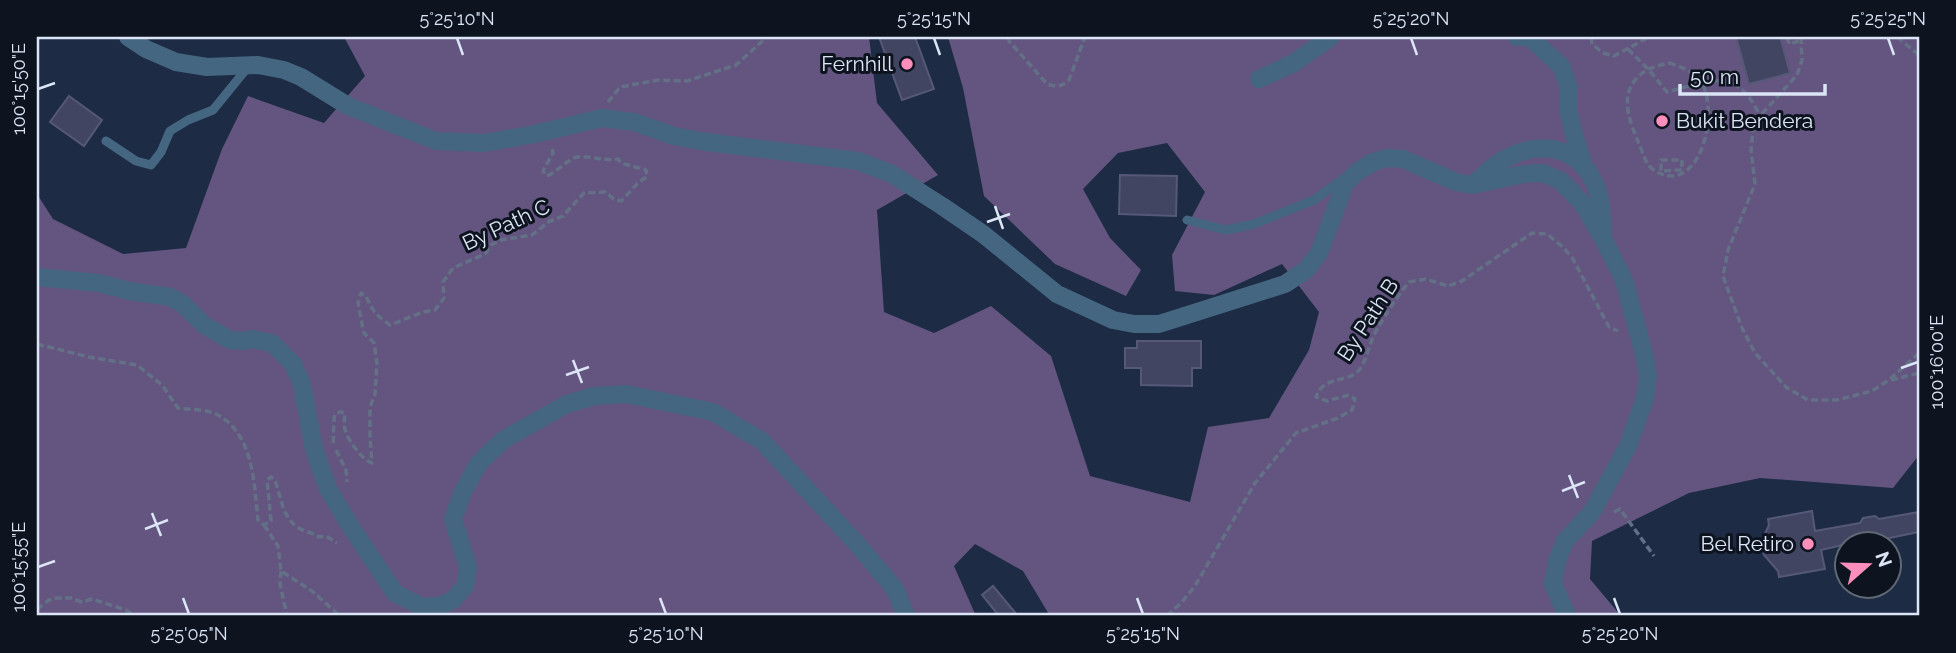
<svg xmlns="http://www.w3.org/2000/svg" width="1956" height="653" font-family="Raleway,sans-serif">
<rect width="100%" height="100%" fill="#1d2b44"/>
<path fill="#635580" d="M344,37H869L877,103L938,175L877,210L884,312L934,333L991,306L1051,356L1090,476L1190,502L1208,427L1269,418L1309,350L1319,312L1282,264L1214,295L1175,291L1172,255L1205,192L1167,143L1118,153L1083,189L1110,238L1141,270L1126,296L1055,264L984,196L963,88L948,37H1919V455L1893,488L1760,478L1689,493L1592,541L1590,579L1621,616H1050L1023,571L975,544L954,566L976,616H37V194L53,219L123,254L186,248L222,149L248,96L324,123L365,76Z"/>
<path fill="#424562" stroke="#555877" stroke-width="2" d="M879,37H915L934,89L902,100Z
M1736,37H1780L1790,73L1749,84Z
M69,96L102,120L84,146L50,122Z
M1120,175L1177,176L1176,216L1119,214Z
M1137,341H1201V368H1192V386L1141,385V368H1125V348H1137Z
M1812,511L1815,531L1860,523L1863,518L1875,516L1879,519L1919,512V532L1880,540L1878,542L1847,544L1821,550L1825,569L1779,577L1778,571L1764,555L1761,542L1769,525L1768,519Z
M993,586L1018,616H999L982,595Z"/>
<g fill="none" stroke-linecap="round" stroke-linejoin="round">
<path stroke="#637086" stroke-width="3.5" stroke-dasharray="7 3.5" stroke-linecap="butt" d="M1008,37L1009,41L1047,84C1056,87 1062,87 1069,80L1085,37
M1591,37L1592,44L1603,53L1614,56L1649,37
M1787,37L1789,44L1802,40
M1801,37L1802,60L1797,75L1760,116L1753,130L1751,150L1755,184L1728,250L1723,276L1742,328L1755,353L1787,388L1808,400H1837L1872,391L1889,380L1919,353
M1897,37L1919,55
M1628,49L1649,70L1667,92C1711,81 1736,65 1760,116
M608,102L620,87L658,80L687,81L736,65L767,37
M1661,160H1682V170L1661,171Z
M37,344L89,357L137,365L162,385L178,408C189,410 206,409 216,414C254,433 254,484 258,520L264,525L271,521L267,480L271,477L275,480C281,497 282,516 297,527C304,532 312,532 319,537L326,536L337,543
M1891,380L1919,373
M333,443C334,435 333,420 335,414L340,412L345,413C345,417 344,421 344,425C345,437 361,459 372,463L370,439V407L375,394L377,363L374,343L364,333L362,324L358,303L361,293L366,296C373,312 376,315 390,325L423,312L435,310L444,298L443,282L453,268L485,254L491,245L501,240L532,235L550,221L563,216L584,193L605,192L614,199L621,201C631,192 635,183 647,177L646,170L621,163L618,159C605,162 591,155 577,157C568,159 557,172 547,176L543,171L553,153L552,147
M336,450L346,470L347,482
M1614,512L1620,509L1654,556
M264,525L278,546L281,571L312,591L340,616
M1874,542V544
M281,571L280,584L287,616
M37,609L49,600L57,598H71L82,602L92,599L126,610L135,616
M1167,616L1182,602L1195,586L1255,483L1296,433L1338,418L1352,410L1355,399L1349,395L1327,401L1316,397C1324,374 1349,384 1360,369C1367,359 1369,344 1375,333C1385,315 1396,298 1409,282L1426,279L1448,286L1462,281L1532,233L1547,234L1564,248L1573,259L1609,327L1618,331"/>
<path stroke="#446681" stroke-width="9" d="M106,141L136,161L151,165L161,152L170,131L188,120L213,110L248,67
M1187,220L1226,230L1254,224L1314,200L1346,177"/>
<path stroke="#446681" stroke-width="18" d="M128,37L146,49L176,62L207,67L258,65L284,70L301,77L348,106L436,141L484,143L535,134L602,118L634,122L674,136L706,142L858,161L892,174L942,206L983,234L1057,294L1113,320L1134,324H1159L1178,318L1285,284L1306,270L1319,253L1345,184L1357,172L1373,162L1388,158L1403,159L1456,182L1472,185L1524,174L1543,173L1561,181L1583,204L1604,240L1624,280L1644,354L1648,376L1645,398L1628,446L1592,512L1565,541L1557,561L1553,584L1567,616
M1517,37H1529L1561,66L1569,88V113L1573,131L1583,163
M1259,79L1292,64L1331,37
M1475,183C1484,175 1494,164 1505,159C1546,137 1585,149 1599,195C1602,207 1602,221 1603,233
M37,277L98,283L130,291L170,297L183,304L204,325L230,340L243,341L252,339L272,343L293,364L302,385L314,449L328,489L351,527L395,593L422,607L440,606L453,600L465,586L468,567L453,519L462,494L478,464L503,440L567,404L595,396L626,394L713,412L762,441L858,545L895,589L906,616"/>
<path stroke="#637086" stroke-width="3.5" stroke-dasharray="7 3.5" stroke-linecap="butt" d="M1669,63C1681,67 1694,71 1701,82C1717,105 1706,176 1671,176C1663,176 1652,171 1648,164C1644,159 1642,150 1639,144C1631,124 1619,98 1636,79C1645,68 1657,66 1669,63Z"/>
</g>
<path fill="none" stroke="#dbe5f5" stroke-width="2.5" d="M457,38L463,55M934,38L940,55M1411,38L1417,55M1888,38L1894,55M38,89L55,83M995,206L1003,229M987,222L1010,214M573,360L582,383M1901,368L1918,362M566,375L589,367M1569,475L1578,498M1562,491L1585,482M152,513L161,536M145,529L168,520M38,567L55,561M183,598L189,614M660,598L666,614M1137,598L1143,614M1614,598L1620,614"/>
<g fill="#fe8ebc" stroke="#0d141f" stroke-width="2.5">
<circle cx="907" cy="64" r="7"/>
<circle cx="1662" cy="121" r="7"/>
<circle cx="1808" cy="544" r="7"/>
</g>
<g text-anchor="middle" stroke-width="6" stroke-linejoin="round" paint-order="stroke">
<g font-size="21" fill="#dbe5f5" stroke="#0d141f" text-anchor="end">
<text x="893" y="71">Fernhill</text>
<text x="1676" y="128" text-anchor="start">Bukit Bendera</text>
<text x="1794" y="551">Bel Retiro</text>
</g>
<g font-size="21" fill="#dbe5f5" stroke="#0d141f">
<text transform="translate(506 225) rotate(-25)" y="7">By Path C</text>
<text transform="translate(1368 320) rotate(-57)" y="7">By Path B</text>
</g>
</g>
<rect width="1956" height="653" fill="none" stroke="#0d141f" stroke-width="77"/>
<g transform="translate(1868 565) rotate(70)"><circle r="33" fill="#0d141f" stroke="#5f6875" stroke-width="2"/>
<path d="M0-5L12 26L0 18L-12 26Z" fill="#fe8ebc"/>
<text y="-10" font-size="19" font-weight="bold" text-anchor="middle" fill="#dbe5f5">N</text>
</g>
<path d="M1680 84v10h145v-10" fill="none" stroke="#dbe5f5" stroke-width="3.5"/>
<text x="1690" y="84" font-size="21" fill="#dbe5f5" stroke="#0d141f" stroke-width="5" paint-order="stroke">50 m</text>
<rect x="38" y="38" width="1880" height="576" fill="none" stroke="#dbe5f5" stroke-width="2.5"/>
<g font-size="18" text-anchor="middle" fill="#dbe5f5">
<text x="457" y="25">5°25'10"N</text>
<text x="934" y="25">5°25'15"N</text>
<text x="1411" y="25">5°25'20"N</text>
<text x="1888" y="25">5°25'25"N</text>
<text transform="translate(19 89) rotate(-90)" y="6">100°15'50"E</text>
<text transform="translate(1937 362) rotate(-90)" y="6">100°16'00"E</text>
<text transform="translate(19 567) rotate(-90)" y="6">100°15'55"E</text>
<text x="189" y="640">5°25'05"N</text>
<text x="666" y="640">5°25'10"N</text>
<text x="1143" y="640">5°25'15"N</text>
<text x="1620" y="640">5°25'20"N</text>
</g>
</svg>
